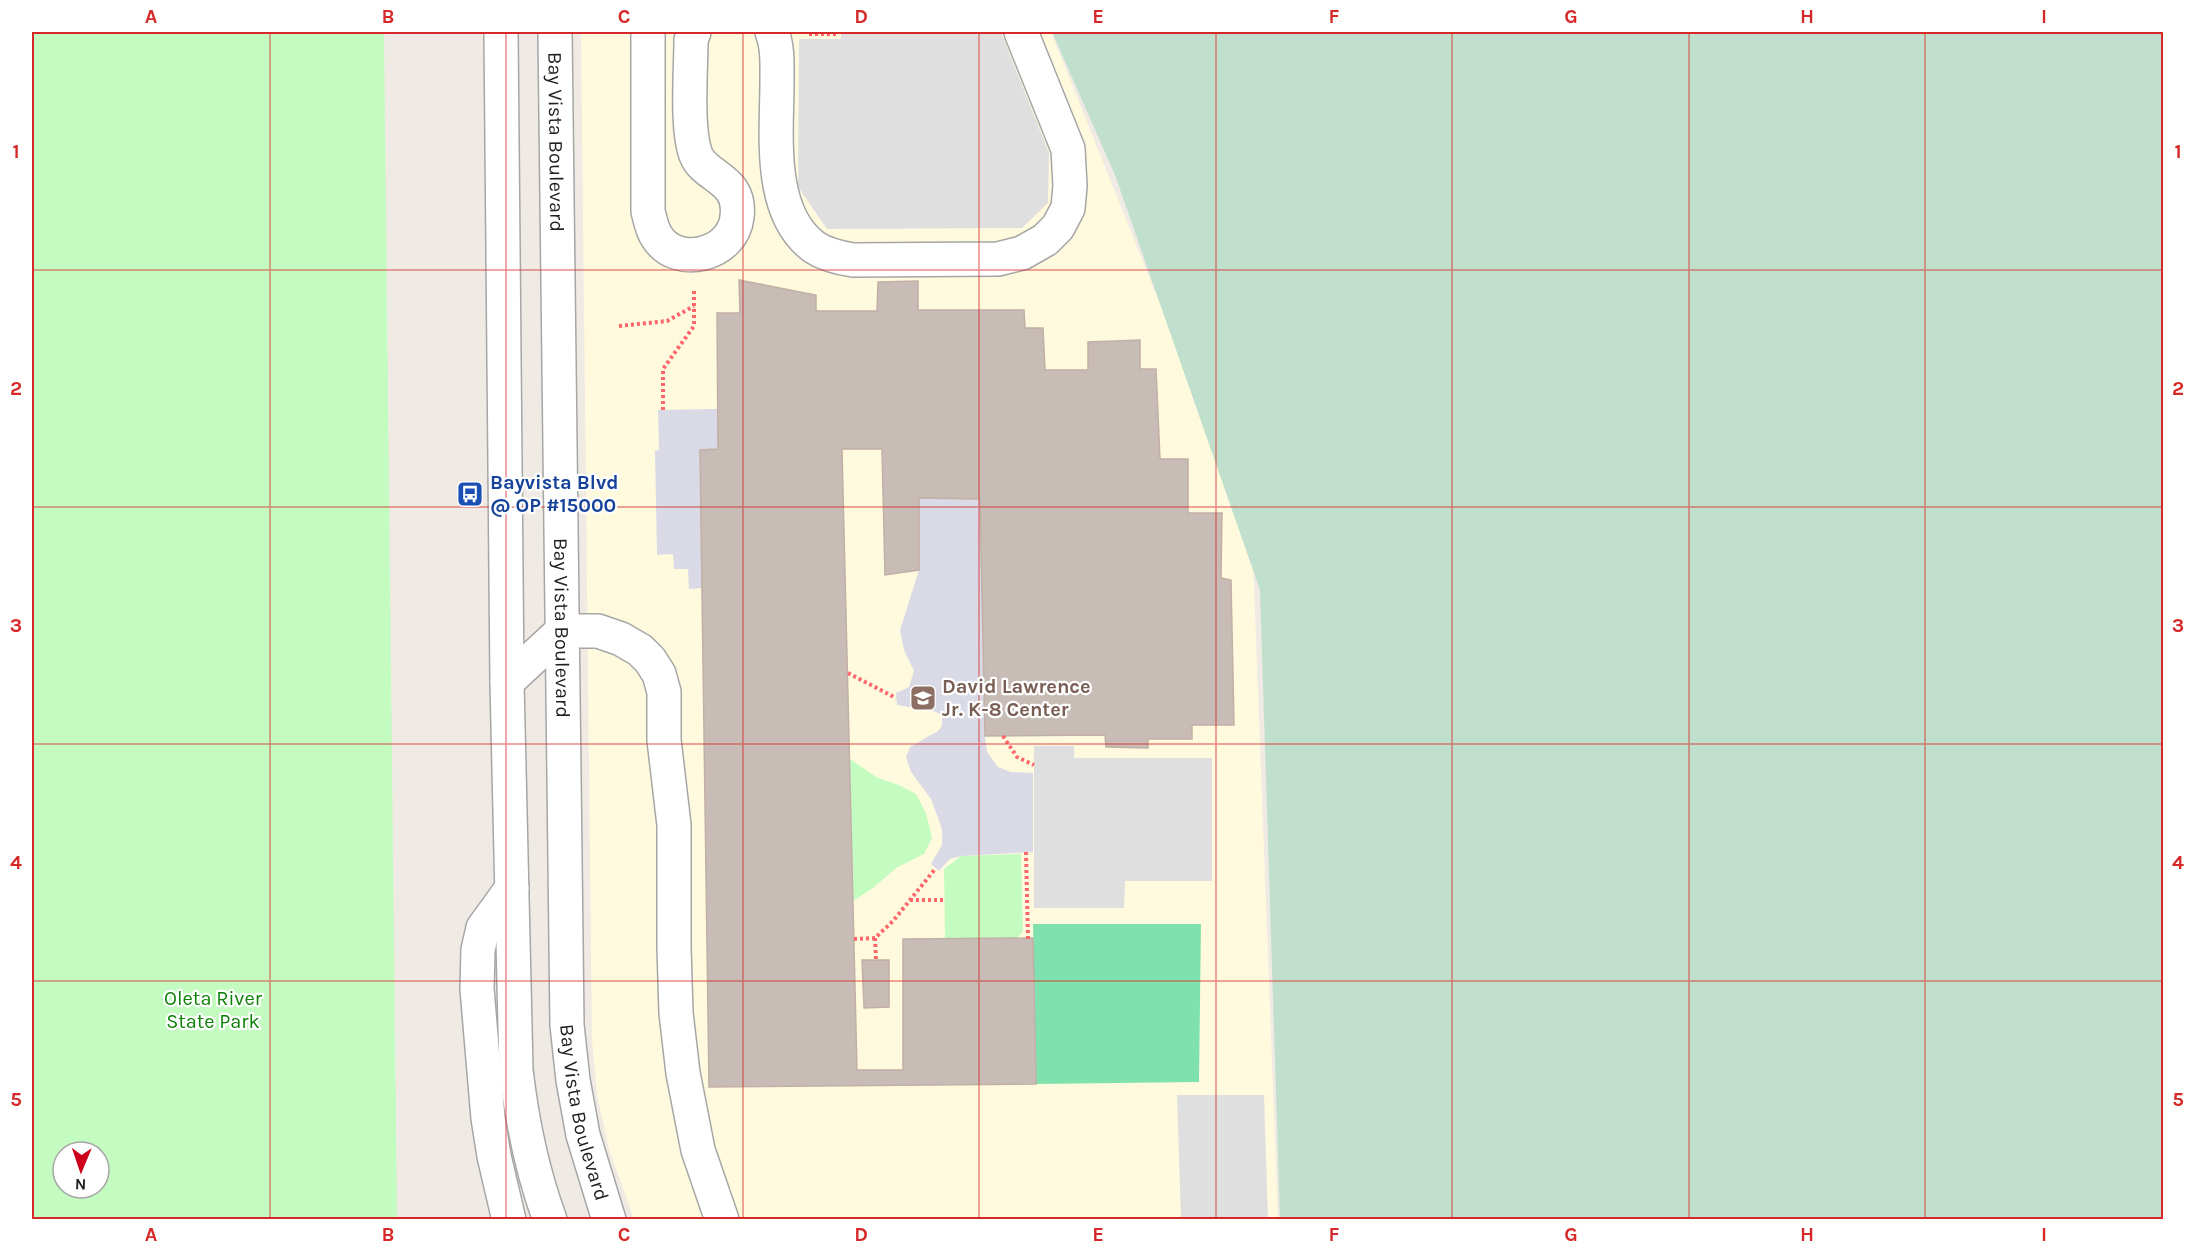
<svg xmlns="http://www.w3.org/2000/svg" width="2195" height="1251" font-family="Karla,sans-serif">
<rect width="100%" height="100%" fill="#f0eae4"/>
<path fill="#fffade" d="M581,32H1051L1252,534L1278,1219H634L609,1149L597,1095L592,1039Z"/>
<path fill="#c1dfcd" d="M1052,32H2163V1219H1280L1260,590L1115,175Z"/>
<path fill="#c3fbc0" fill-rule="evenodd" d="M32,32H384L397,1219H32ZM63,1152H99V1188H63Z
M850,759L876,777L899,785L916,794L926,813L932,838L924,854L896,868L873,888L853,901Z
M1021,854L1023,931L1018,938L945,939L944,869L961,856Z"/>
<path fill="#7fe2ae" d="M1033,924H1201L1199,1082L1036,1084Z"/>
<path fill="#dfdfdf" d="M841,32H1001L1049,153L1048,203L1022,228L827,229L798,187L799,39H841Z
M1034,746H1074V758H1212V881H1125L1124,908H1034Z
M1177,1095H1264L1268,1219H1181Z"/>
<path fill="#d9dae6" d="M717,409L718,449L700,450L702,588L689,589L688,569H674L673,554L657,555L655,451L659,450L658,410Z
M919,498L980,499L985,736L987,752L998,767L1011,772L1033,773V852L961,856L950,859L939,871L931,864L942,845V829L931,799L911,772L906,757L910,747L938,731L942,726V715L934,711L897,705L896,693L909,687L914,671L904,650L900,630L919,570Z"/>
<path fill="#c8bcb7" stroke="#c2afa6" stroke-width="1.5" d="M739,280L816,295V311H877L878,282L918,281V310H1024L1025,328H1043L1045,370H1088V342L1140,340V369H1156L1160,459H1188V513H1222L1221,578L1231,580L1234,725H1192V739H1148V748L1106,747L1105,735L985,736L980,499L919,498V570L885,575L882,449H842L857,1070H903V939L1033,938L1036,1084L709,1087L700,450L718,449L717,313H740Z
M862,960H889V1007L864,1008Z"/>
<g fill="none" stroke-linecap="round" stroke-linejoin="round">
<defs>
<g id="minor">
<path d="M501,32L507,682L516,1070C522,1122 532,1171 550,1220"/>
<path id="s1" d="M555,32L567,1025L573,1080L583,1135L609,1220"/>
<path d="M648,32V211C650,219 652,230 657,237C677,269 733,255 737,217C742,178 705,178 696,155C686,129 691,70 691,40L694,32"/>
<path d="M772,32C778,47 777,65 777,82C777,133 767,212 814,247C826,255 840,258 853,260L998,259L1022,253L1045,240L1058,227L1068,208L1070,186L1068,149L1021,32"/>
<path d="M507,682L562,631H598L621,639L640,650L650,660L659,674L664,692V740L674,825V948L676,1013L683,1073L698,1150L722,1220"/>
<path d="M509,1220L494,1156L488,1118L477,989L478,950L483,928L512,888"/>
</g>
</defs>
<use href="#minor" stroke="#a6a6a6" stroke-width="36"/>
<path stroke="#ff666c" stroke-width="4" stroke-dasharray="3 3" stroke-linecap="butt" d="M809,34H836V32
M619,326L667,321L694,306
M663,410V369L694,326V289
M848,673L896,698
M1003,736L1017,757L1034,765
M1026,852L1028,939
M910,900H944
M875,938L876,960
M854,939L875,938L893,921L936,868"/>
<use href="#minor" stroke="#fff" stroke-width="33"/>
</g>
<path fill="none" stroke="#d62828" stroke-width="1.5" stroke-opacity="0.55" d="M270,32V1220M506,32V1220M743,32V1220M979,32V1220M1216,32V1220M1452,32V1220M1689,32V1220M1925,32V1220M32,270H2164M32,507H2164M32,744H2164M32,981H2164"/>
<defs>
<symbol id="bus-square" viewBox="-11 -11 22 22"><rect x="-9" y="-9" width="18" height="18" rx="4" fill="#1a4fb4" stroke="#fff"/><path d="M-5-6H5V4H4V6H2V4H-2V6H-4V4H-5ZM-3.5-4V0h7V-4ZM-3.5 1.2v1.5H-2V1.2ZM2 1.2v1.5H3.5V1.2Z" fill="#fff"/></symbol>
<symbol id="school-square" viewBox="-11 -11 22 22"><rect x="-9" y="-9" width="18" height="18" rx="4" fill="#8d6e63" stroke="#fff"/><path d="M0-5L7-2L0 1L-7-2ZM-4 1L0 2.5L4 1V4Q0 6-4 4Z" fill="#fff"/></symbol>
</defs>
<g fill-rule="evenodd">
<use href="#bus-square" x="455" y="479" width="30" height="30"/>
<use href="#school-square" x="908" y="683" width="30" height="30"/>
</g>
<g text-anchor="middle" stroke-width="4.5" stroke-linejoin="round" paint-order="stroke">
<g font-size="20" fill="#1f1f1f" stroke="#fff">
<text dy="7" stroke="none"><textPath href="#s1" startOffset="110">Bay Vista Boulevard</textPath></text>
<text dy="7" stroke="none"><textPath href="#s1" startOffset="596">Bay Vista Boulevard</textPath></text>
<text dy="7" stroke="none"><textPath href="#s1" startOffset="1082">Bay Vista Boulevard</textPath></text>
</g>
<g font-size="20" font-weight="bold" fill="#164399" stroke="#fff" text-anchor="start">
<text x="490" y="489">Bayvista Blvd<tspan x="490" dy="23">@ OP #15000</tspan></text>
</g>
<g font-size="20" font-weight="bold" fill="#785e54" stroke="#fff" text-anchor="start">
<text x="942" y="693">David Lawrence<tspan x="942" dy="23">Jr. K-8 Center</tspan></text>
</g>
<g font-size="20" fill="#0e8207" stroke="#fff">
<text x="213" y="1005">Oleta River<tspan x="213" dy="23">State Park</tspan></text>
</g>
</g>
<rect width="2195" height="1251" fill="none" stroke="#ffffff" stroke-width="66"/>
<g transform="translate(81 1170) rotate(182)"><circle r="28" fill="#ffffff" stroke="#a5a5a5" stroke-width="1.5"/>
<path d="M0-4.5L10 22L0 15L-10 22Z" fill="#cd001c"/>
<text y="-9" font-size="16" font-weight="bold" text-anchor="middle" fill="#1f1f1f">N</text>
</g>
<rect x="33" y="33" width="2129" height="1185" fill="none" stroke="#d62828" stroke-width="2"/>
<g font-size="20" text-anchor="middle" font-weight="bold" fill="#d62828">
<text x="151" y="23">A</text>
<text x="388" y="23">B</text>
<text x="624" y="23">C</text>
<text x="861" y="23">D</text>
<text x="1098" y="23">E</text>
<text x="1334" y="23">F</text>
<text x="1571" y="23">G</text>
<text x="1807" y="23">H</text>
<text x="2044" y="23">I</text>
<text x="16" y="158">1</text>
<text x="2178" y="158">1</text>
<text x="16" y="395">2</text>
<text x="2178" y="395">2</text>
<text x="16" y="632">3</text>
<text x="2178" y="632">3</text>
<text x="16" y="869">4</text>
<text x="2178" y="869">4</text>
<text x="16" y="1106">5</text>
<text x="2178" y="1106">5</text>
<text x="151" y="1241">A</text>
<text x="388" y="1241">B</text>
<text x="624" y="1241">C</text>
<text x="861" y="1241">D</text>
<text x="1098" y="1241">E</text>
<text x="1334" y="1241">F</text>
<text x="1571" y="1241">G</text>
<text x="1807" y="1241">H</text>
<text x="2044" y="1241">I</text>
</g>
</svg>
